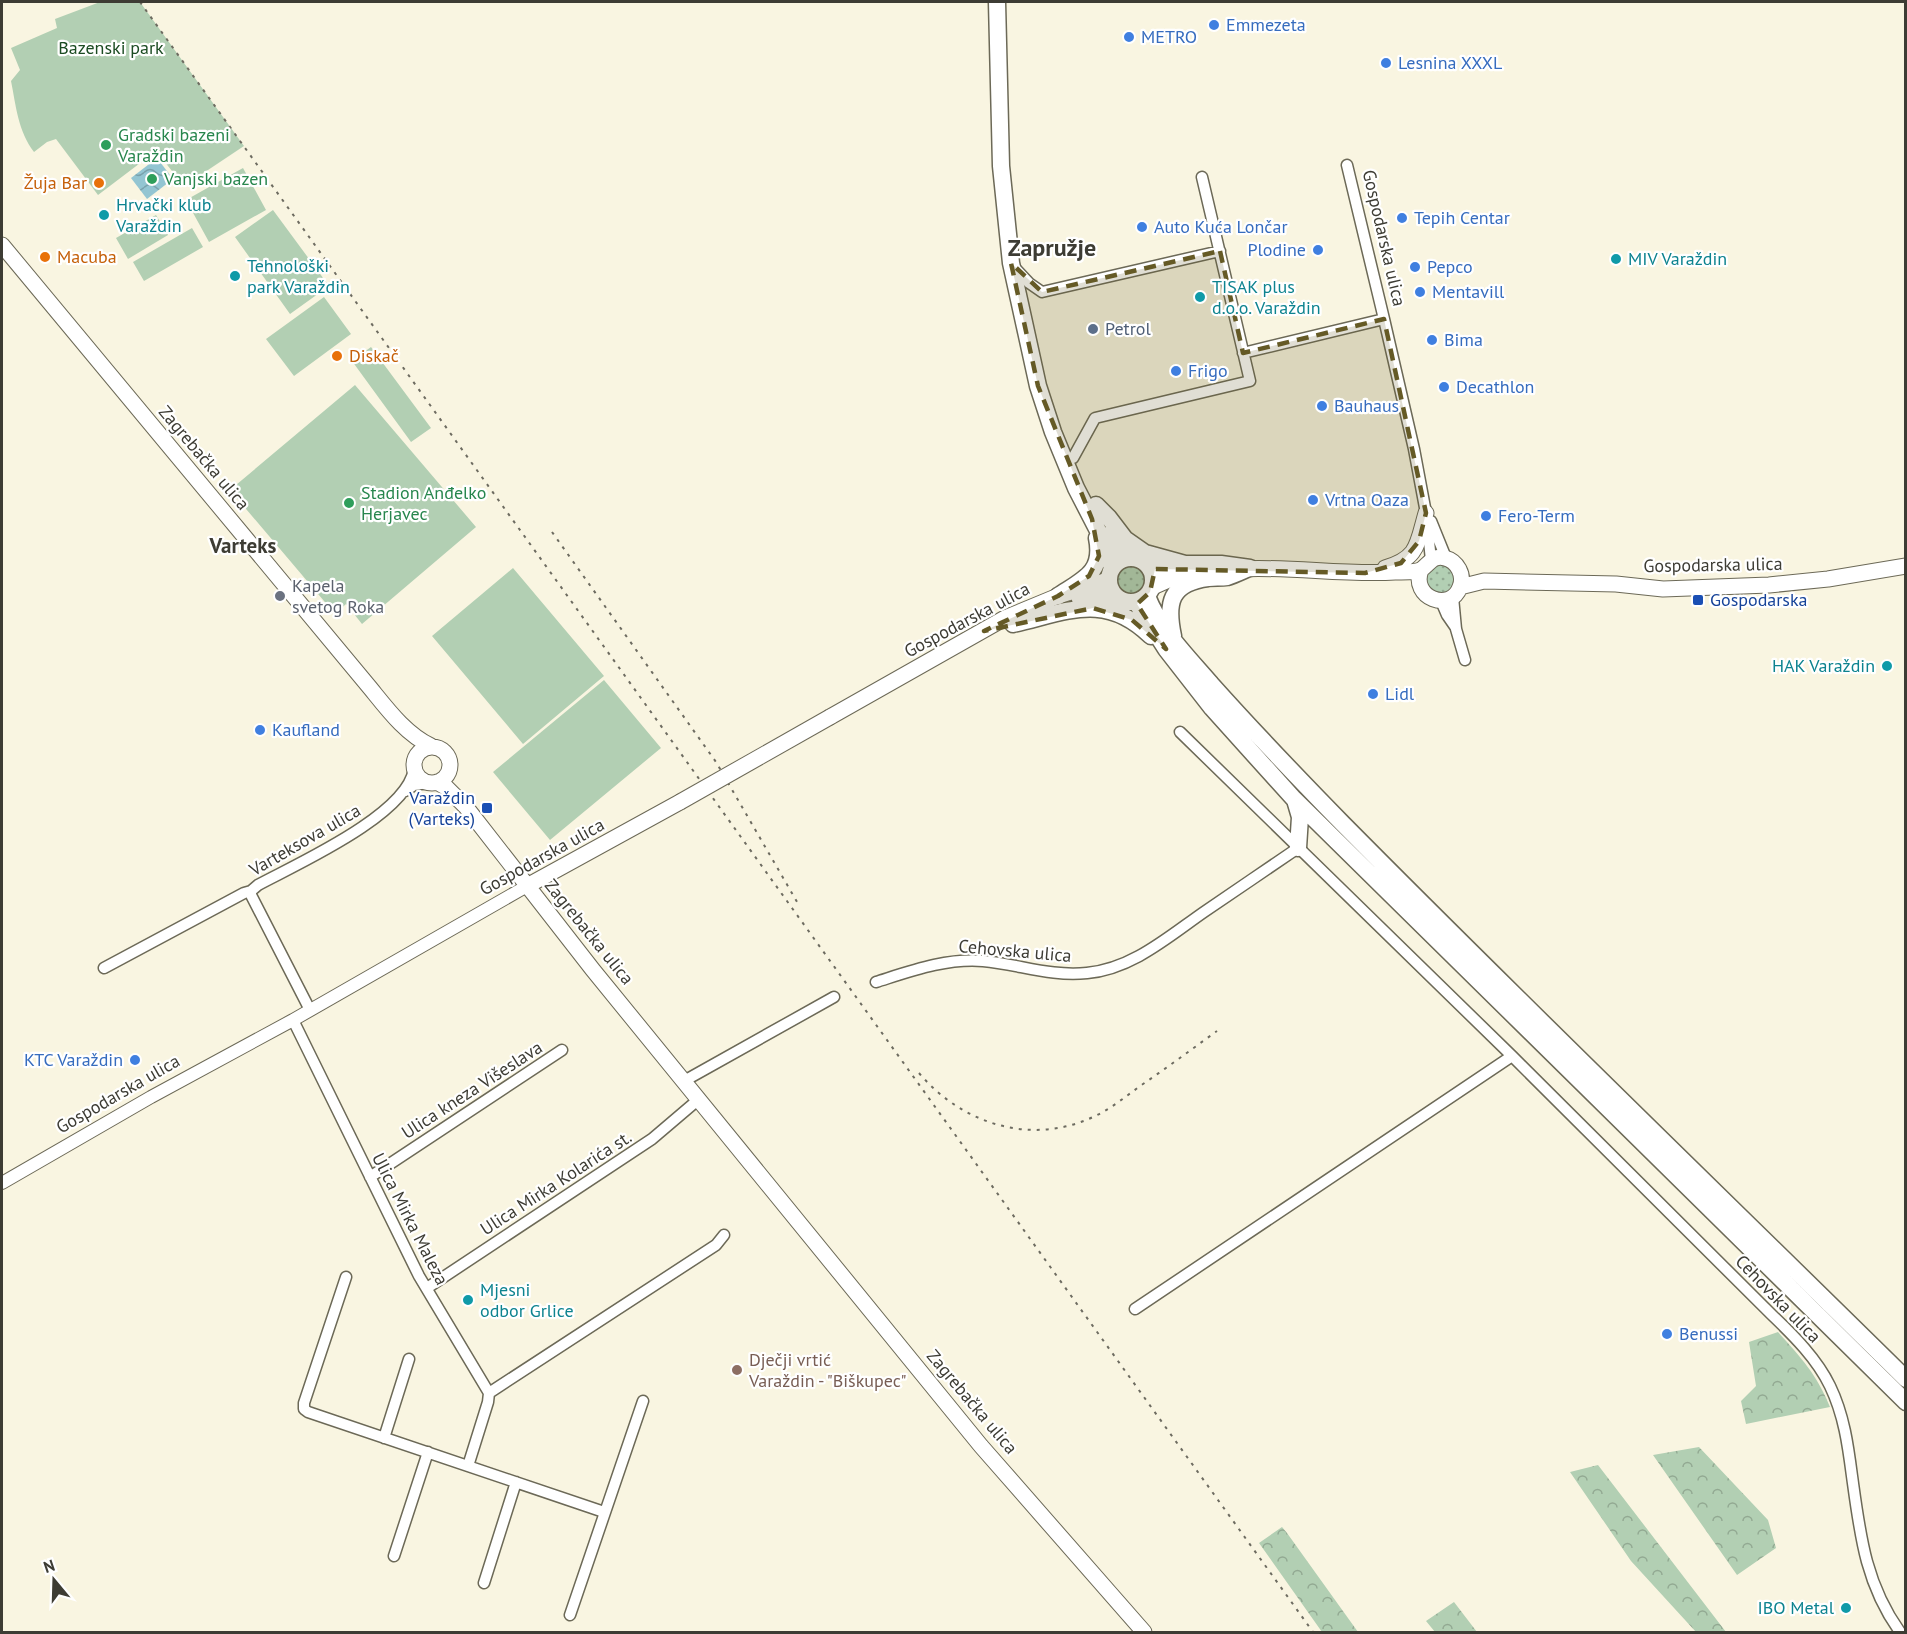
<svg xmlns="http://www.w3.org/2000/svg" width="1907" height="1634" font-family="'PT Sans',sans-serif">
<defs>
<pattern id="grass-dots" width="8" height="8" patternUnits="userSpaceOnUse" patternTransform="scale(1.5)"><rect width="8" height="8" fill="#b2cfb3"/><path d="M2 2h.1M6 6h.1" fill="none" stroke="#92a992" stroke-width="1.8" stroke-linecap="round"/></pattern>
<pattern id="forest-crowns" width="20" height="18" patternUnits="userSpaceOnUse" patternTransform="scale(1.5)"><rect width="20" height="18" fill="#b2cfb3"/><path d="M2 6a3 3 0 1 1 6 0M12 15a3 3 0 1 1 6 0" fill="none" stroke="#92a992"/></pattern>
<pattern id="water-waves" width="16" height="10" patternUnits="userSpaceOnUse" patternTransform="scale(1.5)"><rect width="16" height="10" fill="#93c5d2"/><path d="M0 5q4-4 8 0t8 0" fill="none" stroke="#79a1ab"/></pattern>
</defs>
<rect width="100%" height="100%" fill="#f9f5e1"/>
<path fill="url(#grass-dots)" d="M1441,563L1455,572L1454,587L1446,594H1436L1425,584L1427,570Z
M1113 581a17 17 0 1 1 34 0a17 17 0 1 1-34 0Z"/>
<path fill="url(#forest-crowns)" d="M1778,1332C1802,1359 1816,1373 1830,1407L1746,1424L1741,1401L1756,1386L1749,1342Z
M1699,1447L1768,1520L1776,1548L1737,1575L1653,1455Z
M1598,1465L1726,1632H1696L1631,1561L1570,1472Z
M1282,1527L1287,1533L1358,1632H1322L1259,1543Z
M1454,1602L1477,1632H1435L1426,1621Z"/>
<path fill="#b2cfb3" d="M100,2H140L244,146L184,186L156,151L98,195L56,139L47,142L34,152C18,131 16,106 11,81L20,70L11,48L57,28L55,19Z
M243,168L266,210L209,242L186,200Z
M273,210L329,286L290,314L235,237Z
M156,215L168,235L128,259L116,238Z
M192,228L203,247L144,281L133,262Z
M324,297L351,334L294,376L266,339Z
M371,347L431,428L411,442L352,361Z
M355,385L476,527L362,624L346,604L335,614L230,490Z
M513,568L604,676L523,744L432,636Z
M604,680L661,748L550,840L493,772Z"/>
<path fill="url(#water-waves)" d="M157,158L173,179L147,199L131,178Z"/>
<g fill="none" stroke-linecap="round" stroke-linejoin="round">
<defs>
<path id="minor" d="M1347,165L1384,319
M1013,266L1029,283L1042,292L1220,251
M1243,353L1384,319L1414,449L1426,513L1431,560
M1073,458L1095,418L1250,381L1202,177
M1431,521L1446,558
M1453,597L1456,629L1465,660
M1441,601L1447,615L1456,628
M1180,732L1512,1056L1772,1315C1794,1336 1817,1359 1830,1386C1844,1415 1848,1445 1852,1476C1860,1534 1865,1583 1900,1632
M405,791L414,785L428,783
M104,968L244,893L251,891
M876,982C911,971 946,958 983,961C1018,964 1051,977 1087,973C1132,969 1168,937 1204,912C1235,891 1267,869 1298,848
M310,1010L251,895V891L258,885C297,864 407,815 414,769
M293,1020L419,1276L489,1393L488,1402L468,1466
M684,1081L834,997
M370,1177L562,1050
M346,1277L304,1403V1409L308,1412L604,1512
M427,1288L652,1139L699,1099
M1135,1309L1512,1056
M489,1393L716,1245L724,1235
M384,1438L409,1359
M394,1556L428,1452
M484,1583L516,1482
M570,1615L643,1401"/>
<path id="tertiary" d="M2,1183L151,1097L293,1020L527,886"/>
<path id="secondary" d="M2,245L371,689C388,710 406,734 431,746
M1149,566L1169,571L1196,570
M1385,568C1419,558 1417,544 1426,513
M1238,569C1290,566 1342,575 1395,572C1401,572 1416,573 1422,569C1430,563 1433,555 1445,558C1457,561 1465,575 1460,587C1451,613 1410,598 1421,570
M1153,587L1171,579L1184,577
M1460,587L1484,581L1616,584L1663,589L1769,585L1828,579L1906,566
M1079,598L1100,595L1117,598
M830,717L1005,618L1058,596L1108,580
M414 765a18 18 0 1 1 36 0a18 18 0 1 1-36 0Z
M437,782L447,788L466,807L593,970L981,1446L1144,1632
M527,886L680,802"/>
<path id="primary" d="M997,2L1001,166L1011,263L1038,386L1053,432L1076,488L1108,550L1112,569
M1096,505L1109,518L1125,539L1145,553L1185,564H1221L1250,568
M1110,534L1126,558
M1109 580a22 22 0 1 1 44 0a22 22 0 1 1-44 0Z
M1058,596C1084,579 1104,572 1097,538
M1147,596C1160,630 1188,657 1211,684C1254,732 1298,778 1343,824C1528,1011 1718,1194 1906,1379
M1136,602L1166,649L1212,708L1294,799L1906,1402
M1013,624C1067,612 1105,591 1151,636
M1173,636C1166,603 1170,583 1208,578C1214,577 1221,578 1227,577C1234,575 1242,571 1249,568
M1295,800L1300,817L1298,848"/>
</defs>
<use href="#minor" stroke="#6c6957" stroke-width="13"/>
<use href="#tertiary" stroke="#6c6957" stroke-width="14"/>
<use href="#secondary" stroke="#6c6957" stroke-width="17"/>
<use href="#primary" stroke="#6c6957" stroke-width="19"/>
<use href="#minor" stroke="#fff" stroke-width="10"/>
<use href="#tertiary" stroke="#fff" stroke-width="12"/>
<use href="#secondary" stroke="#fff" stroke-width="15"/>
<use href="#primary" stroke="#fff" stroke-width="16"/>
<path stroke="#6d6b60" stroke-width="2" stroke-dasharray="3 6" stroke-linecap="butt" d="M140,2L1313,1632
M552,532L716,762L800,907
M919,1073C962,1124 1031,1146 1093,1117C1111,1109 1126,1096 1143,1084C1168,1067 1192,1049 1217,1031"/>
<defs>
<path id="secondary-bridge" d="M680,802L830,717"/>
</defs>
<use href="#secondary-bridge" stroke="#6c6957" stroke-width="17" stroke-linecap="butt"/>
<use href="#secondary-bridge" stroke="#fff" stroke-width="15"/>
</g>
<path fill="#655a26" fill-opacity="0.2" stroke="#655a26" stroke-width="4.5" stroke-dasharray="12 8" stroke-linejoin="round" d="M1220,251L1243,353L1384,319L1426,513L1419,541L1401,563L1365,573L1155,569L1150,592L1137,604L1166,649L1132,620L1093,608L984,631L1058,596L1089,576L1099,556L1092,519L1038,386L1011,263L1042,292Z"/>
<g fill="#3f7fe0" stroke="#fff" stroke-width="2">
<circle cx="1214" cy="25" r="6"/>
<circle cx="1129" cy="37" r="6"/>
<circle cx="1386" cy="63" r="6"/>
<circle cx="1402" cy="218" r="6"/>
<circle cx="1142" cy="227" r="6"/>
<circle cx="1318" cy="250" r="6"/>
<circle cx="1415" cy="267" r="6"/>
<circle cx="1420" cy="292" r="6"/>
<circle cx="1432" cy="340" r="6"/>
<circle cx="1176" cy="371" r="6"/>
<circle cx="1444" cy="387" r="6"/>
<circle cx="1322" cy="406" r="6"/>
<circle cx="1313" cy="500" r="6"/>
<circle cx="1486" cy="516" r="6"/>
<circle cx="1373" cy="694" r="6"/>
<circle cx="260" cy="730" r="6"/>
<circle cx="135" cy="1060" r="6"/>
<circle cx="1667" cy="1334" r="6"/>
</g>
<g fill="#2e9e5b" stroke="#fff" stroke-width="2">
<circle cx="106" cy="145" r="6"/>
<circle cx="152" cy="179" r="6"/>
<circle cx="349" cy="503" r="6"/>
</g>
<g fill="#e8710a" stroke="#fff" stroke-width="2">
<circle cx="99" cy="183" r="6"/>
<circle cx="45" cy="257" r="6"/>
<circle cx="337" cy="356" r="6"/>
</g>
<g fill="#0f9aa8" stroke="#fff" stroke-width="2">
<circle cx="104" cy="215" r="6"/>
<circle cx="1616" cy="259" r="6"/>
<circle cx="235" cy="276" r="6"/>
<circle cx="1200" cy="297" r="6"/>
<circle cx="1887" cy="666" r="6"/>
<circle cx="468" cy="1300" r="6"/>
<circle cx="1846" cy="1608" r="6"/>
</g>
<circle fill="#5c6f8a" stroke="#fff" stroke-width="2" cx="1093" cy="329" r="6"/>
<circle fill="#6b7280" stroke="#fff" stroke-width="2" cx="280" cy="596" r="6"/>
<g fill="#1a4fb4" stroke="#fff" stroke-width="2">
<rect x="1692" y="594" width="12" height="12" rx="3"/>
<rect x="481" y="802" width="12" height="12" rx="3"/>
</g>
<circle fill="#8d6e63" stroke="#fff" stroke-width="2" cx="737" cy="1370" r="6"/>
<g text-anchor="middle" stroke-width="4.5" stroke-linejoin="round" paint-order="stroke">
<g font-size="18" fill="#366cbe" stroke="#fff" text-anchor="start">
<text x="1226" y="31">Emmezeta</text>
<text x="1141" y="43">METRO</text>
<text x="1398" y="69">Lesnina XXXL</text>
<text x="1414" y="224">Tepih Centar</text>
<text x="1154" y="233">Auto Kuća Lončar</text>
<text x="1306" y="256" text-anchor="end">Plodine</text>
<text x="1427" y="273">Pepco</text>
<text x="1432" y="298">Mentavill</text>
<text x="1444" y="346">Bima</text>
<text x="1188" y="377">Frigo</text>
<text x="1456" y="393">Decathlon</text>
<text x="1334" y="412">Bauhaus</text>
<text x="1325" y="506">Vrtna Oaza</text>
<text x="1498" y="522">Fero-Term</text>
<text x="1385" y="700">Lidl</text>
<text x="272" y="736">Kaufland</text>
<text x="123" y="1066" text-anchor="end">KTC Varaždin</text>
<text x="1679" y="1340">Benussi</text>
</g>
<g font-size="18" fill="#1b4b22" stroke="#fff">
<text x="111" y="54">Bazenski park</text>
</g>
<g font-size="18" fill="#27864d" stroke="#fff" text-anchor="start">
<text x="118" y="141">Gradski bazeni<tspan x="118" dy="21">Varaždin</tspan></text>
<text x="164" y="185">Vanjski bazen</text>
<text x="361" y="499">Stadion Anđelko<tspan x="361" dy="21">Herjavec</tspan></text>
</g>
<g font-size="18" fill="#c56008" stroke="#fff" text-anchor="start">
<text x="87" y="189" text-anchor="end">Žuja Bar</text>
<text x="57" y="263">Macuba</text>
<text x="349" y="362">Diskač</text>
</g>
<g font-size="18" fill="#0d838f" stroke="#fff" text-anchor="start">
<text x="116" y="211">Hrvački klub<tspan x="116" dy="21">Varaždin</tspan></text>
<text x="1628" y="265">MIV Varaždin</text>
<text x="247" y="272">Tehnološki<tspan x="247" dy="21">park Varaždin</tspan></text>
<text x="1212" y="293">TISAK plus<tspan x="1212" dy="21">d.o.o. Varaždin</tspan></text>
<text x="1875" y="672" text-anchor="end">HAK Varaždin</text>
<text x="480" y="1296">Mjesni<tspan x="480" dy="21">odbor Grlice</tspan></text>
<text x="1834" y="1614" text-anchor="end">IBO Metal</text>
</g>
<g font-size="18" fill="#3d3c34" stroke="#fff">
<text transform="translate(1384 238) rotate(77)" y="6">Gospodarska ulica</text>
<text transform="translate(204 458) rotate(50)" y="6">Zagrebačka ulica</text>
<text transform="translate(1713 565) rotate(-1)" y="6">Gospodarska ulica</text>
<text transform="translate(967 620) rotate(-28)" y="6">Gospodarska ulica</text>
<text transform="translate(305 840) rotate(-30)" y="6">Varteksova ulica</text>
<text transform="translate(542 857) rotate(-29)" y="6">Gospodarska ulica</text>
<text transform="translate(589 932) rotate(51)" y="6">Zagrebačka ulica</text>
<text transform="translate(1015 951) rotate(5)" y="6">Cehovska ulica</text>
<text transform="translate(472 1090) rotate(-33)" y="6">Ulica kneza Višeslava</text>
<text transform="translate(118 1094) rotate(-30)" y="6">Gospodarska ulica</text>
<text transform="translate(556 1183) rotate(-33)" y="6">Ulica Mirka Kolarića st.</text>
<text transform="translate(410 1219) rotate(63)" y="6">Ulica Mirka Maleza</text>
<text transform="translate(1778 1299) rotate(46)" y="6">Cehovska ulica</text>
<text transform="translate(972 1402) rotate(50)" y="6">Zagrebačka ulica</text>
</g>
<g font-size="18" fill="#4e5e75" stroke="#fff" text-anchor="start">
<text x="1105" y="335">Petrol</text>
</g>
<g font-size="18" fill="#5b616d" stroke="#fff" text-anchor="start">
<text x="292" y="592">Kapela<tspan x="292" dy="21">svetog Roka</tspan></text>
</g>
<g font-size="18" fill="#164399" stroke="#fff" text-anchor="start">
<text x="1710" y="606">Gospodarska</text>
<text x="475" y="804" text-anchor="end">Varaždin<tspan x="475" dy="21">(Varteks)</tspan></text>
</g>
<g font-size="18" fill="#785e54" stroke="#fff" text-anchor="start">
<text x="749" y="1366">Dječji vrtić<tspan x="749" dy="21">Varaždin - "Biškupec"</tspan></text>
</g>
<g font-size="21" font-weight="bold" fill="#3d3c34" stroke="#fff">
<text x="243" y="553">Varteks</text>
</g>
<g font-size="24" font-weight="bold" fill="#3d3c34" stroke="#fff">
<text x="1052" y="256">Zapružje</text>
</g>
</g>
<rect width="1907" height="1634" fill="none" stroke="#3d3c34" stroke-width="6"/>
<g transform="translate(54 1580) rotate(341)" stroke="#ffffff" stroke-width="4.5" paint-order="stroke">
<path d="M0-4.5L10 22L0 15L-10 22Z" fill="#3d3c34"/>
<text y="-9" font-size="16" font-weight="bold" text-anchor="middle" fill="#3d3c34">N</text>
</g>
</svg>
